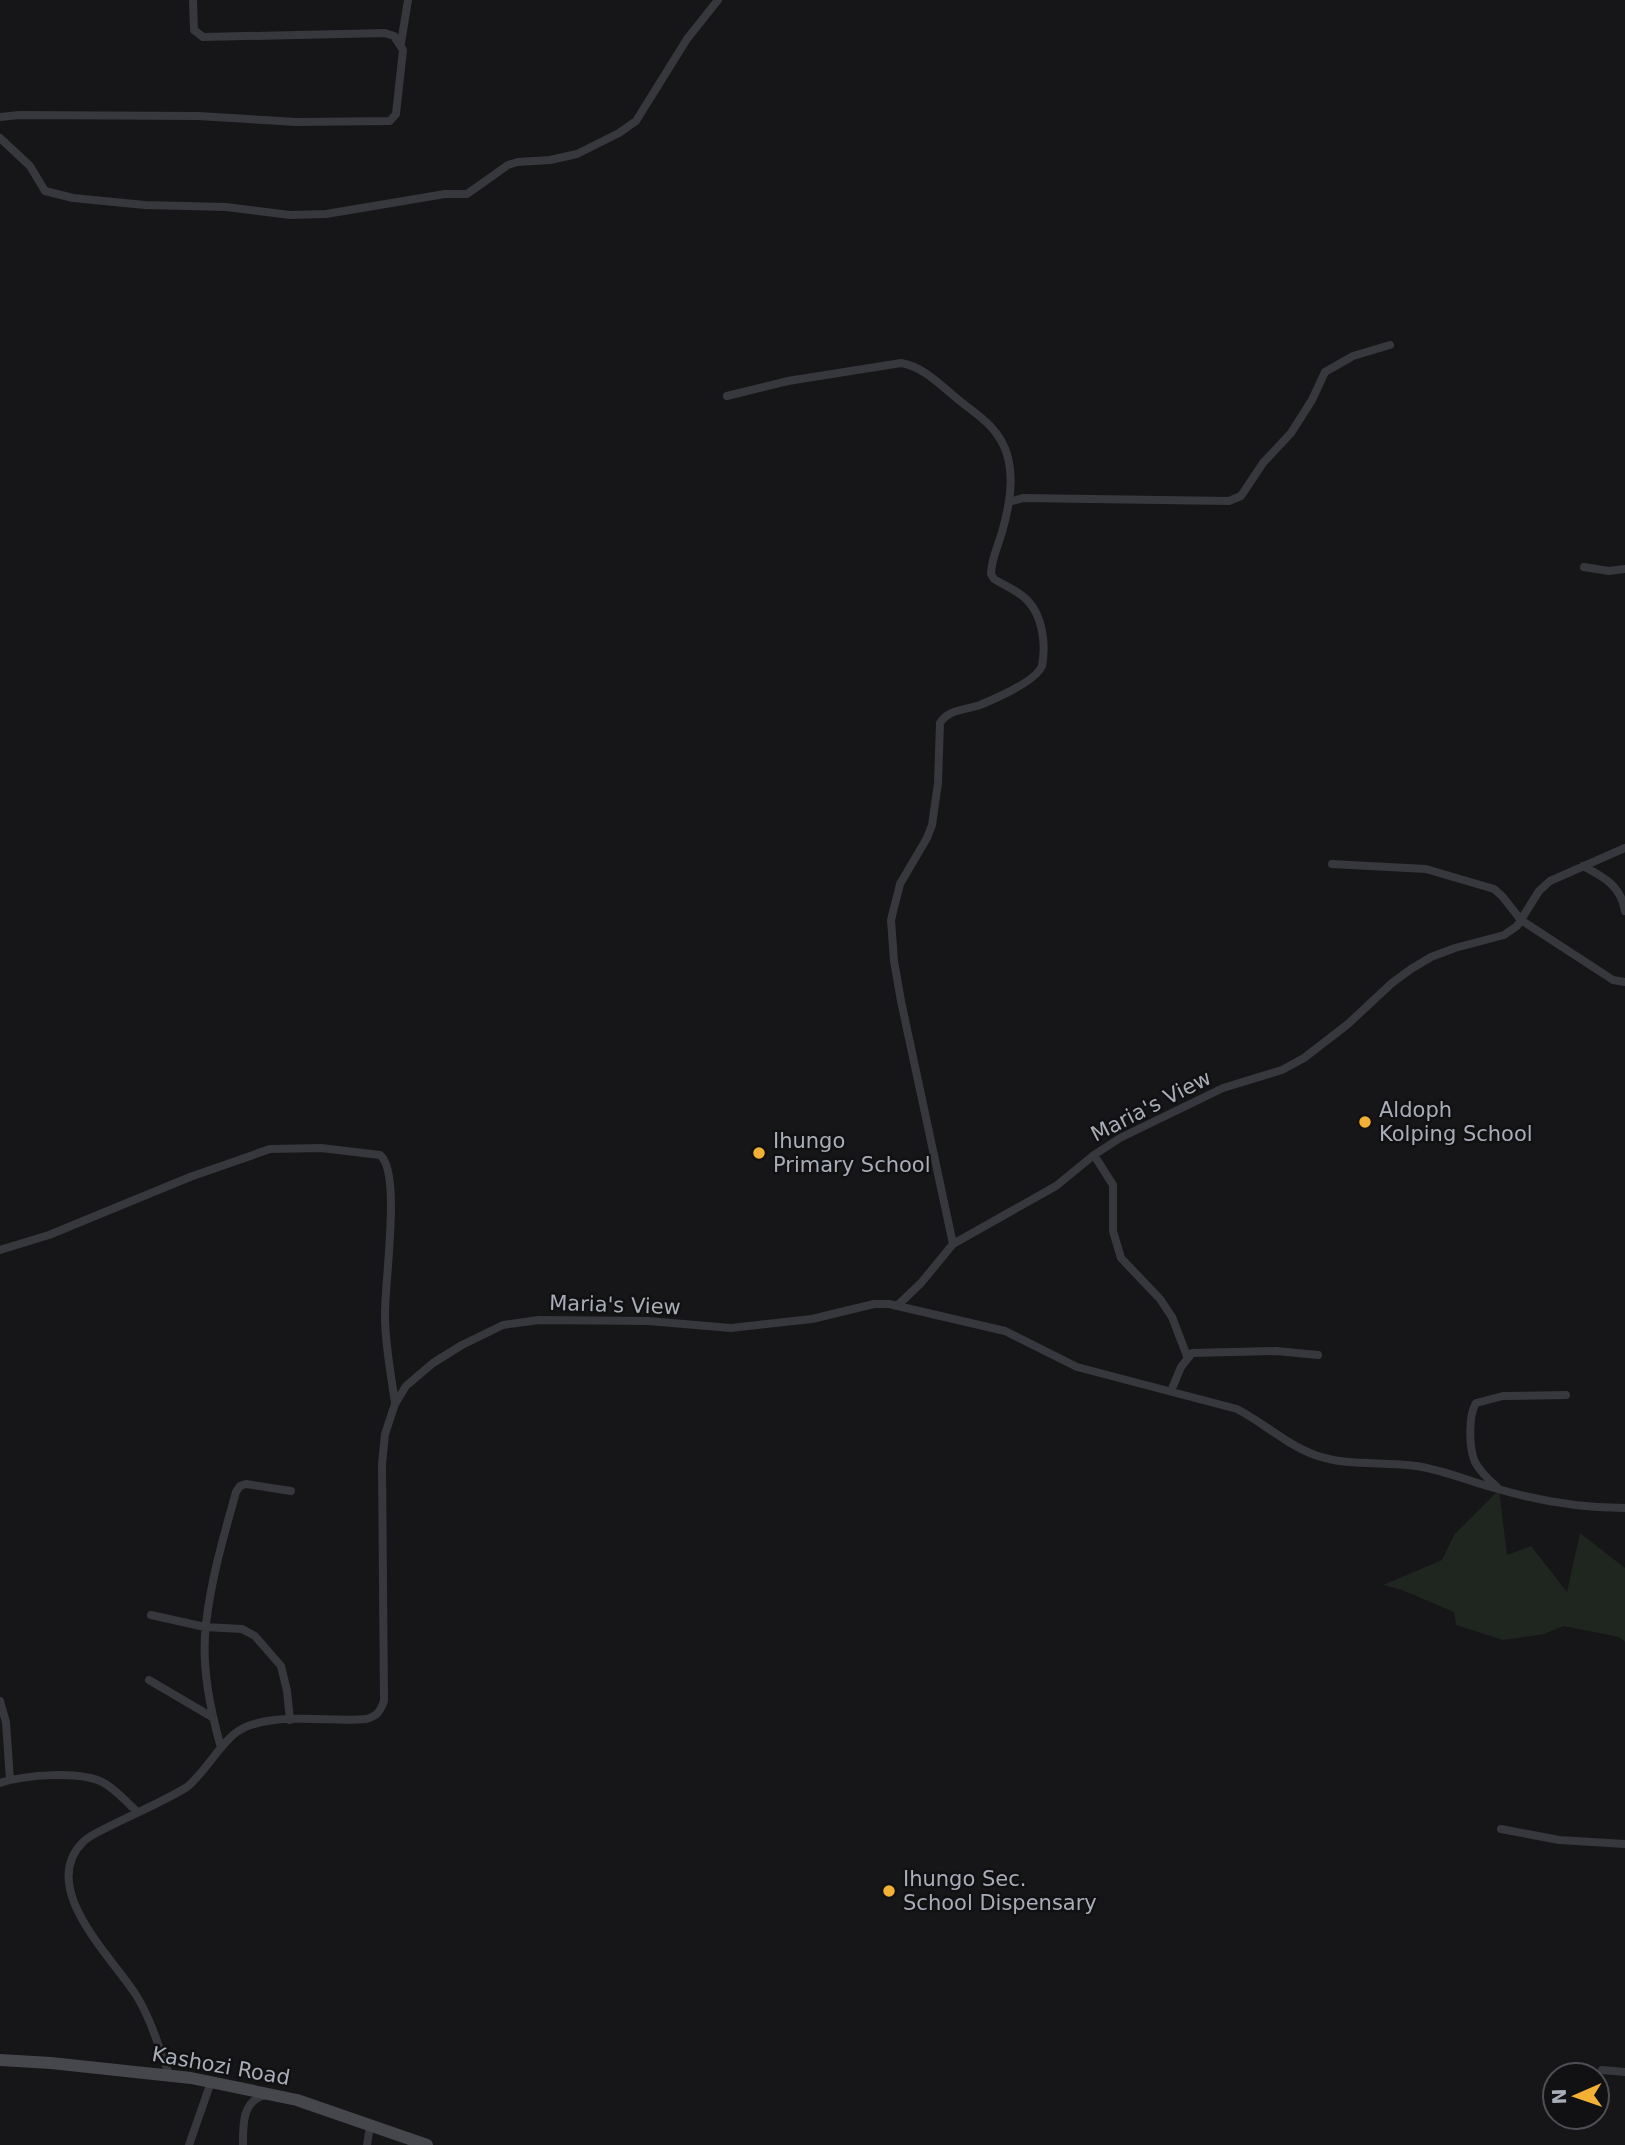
<svg xmlns="http://www.w3.org/2000/svg" width="1625" height="2145" font-family="'DejaVu Sans',sans-serif">
<rect width="100%" height="100%" fill="#161618"/>
<path fill="#1e261f" d="M1499,1490L1507,1555L1531,1546L1567,1592L1580,1533L1625,1568V1642L1619,1637L1564,1626L1544,1634L1503,1640L1456,1625L1454,1612L1402,1590L1383,1585L1442,1560L1454,1535Z"/>
<g fill="none" stroke-linecap="round" stroke-linejoin="round">
<path stroke="#37383d" stroke-width="8" d="M401,43L408,0
M0,117L19,115L198,116L297,122L390,121L396,114L403,50L394,36L385,33L203,37L194,30L193,0
M0,138L30,166L45,191L73,198L145,205L226,207L290,215L326,214L445,194H467L508,165L518,162L550,160L577,154L619,133L636,121L687,39L718,0
M727,396L788,381L901,363C925,367 942,387 960,401C972,411 987,420 996,433C1018,461 1011,501 1002,532C998,546 991,560 991,574L994,579C1005,586 1019,591 1028,601C1043,617 1046,645 1042,666C1035,682 997,698 980,705C966,710 948,709 940,723L938,783L932,825L927,838L900,884L891,920L894,961L901,1001L953,1244
M1009,502L1023,498L1229,501L1241,496L1263,463L1291,433L1312,400L1325,372L1353,356L1390,345
M1584,567L1609,571L1625,569
M1332,864L1426,869L1494,889L1502,896L1521,920L1613,980L1625,982
M1583,866C1604,877 1621,886 1625,911
M1094,1155L1113,1185V1231L1121,1258L1160,1299L1172,1317L1187,1356
M0,1250L49,1235L190,1177L270,1149L321,1148L380,1155C402,1172 384,1285 385,1316C385,1345 391,1374 395,1403
M898,1305L921,1283L953,1244L1056,1186L1094,1155L1120,1138L1223,1088L1282,1070L1304,1058L1348,1024L1392,983L1411,969L1431,957L1455,948L1504,935L1517,926L1539,891L1550,881L1625,848
M1171,1391L1181,1367L1192,1353L1276,1351L1318,1355
M1497,1487C1489,1480 1480,1472 1475,1462C1469,1448 1468,1416 1476,1403L1503,1396L1566,1395
M151,1615L205,1627L242,1629L255,1636L281,1666L287,1691L290,1720
M149,1680L212,1717
M0,1701L6,1722L10,1780
M221,1748C210,1708 201,1666 206,1624C211,1579 224,1535 236,1492L240,1486L246,1484L291,1491
M0,1783C24,1775 81,1770 104,1783C116,1790 127,1802 137,1812
M1501,1829L1559,1840L1625,1844
M1602,2070L1625,2072
M169,2074C159,2048 151,2019 136,1995C113,1958 37,1888 83,1842C89,1836 98,1832 106,1828C133,1814 161,1803 187,1787C205,1772 216,1750 233,1735C263,1709 328,1723 366,1719C377,1716 380,1712 384,1701L382,1464L385,1434L395,1404L406,1386L433,1363L462,1345L503,1325L539,1320L648,1321L731,1328L812,1319L874,1304H889L1005,1331L1077,1367L1237,1409C1264,1423 1287,1445 1315,1455C1348,1467 1382,1461 1416,1466C1444,1470 1471,1482 1498,1489C1539,1501 1582,1508 1625,1508
M189,2145L211,2082
M243,2145C243,2126 242,2102 263,2096
M367,2145L370,2126"/>
<path stroke="#45474d" stroke-width="12" d="M0,2060L51,2063L191,2078L297,2100L427,2145"/>
</g>
<g fill="#f2b134" stroke="#111113" stroke-width="2.5">
<circle cx="1365" cy="1122" r="7"/>
<circle cx="759" cy="1153" r="7"/>
<circle cx="889" cy="1891" r="7"/>
</g>
<g text-anchor="middle" stroke-width="5" stroke-linejoin="round" paint-order="stroke">
<g font-size="21" fill="#a8adb8" stroke="#111113">
<text transform="translate(1151 1106) rotate(-27)" y="7">Maria's View</text>
<text transform="translate(615 1305) rotate(2)" y="7">Maria's View</text>
<text transform="translate(221 2066) rotate(10)" y="7">Kashozi Road</text>
</g>
<g font-size="21" fill="#a8adb8" stroke="#111113" text-anchor="start">
<text x="1379" y="1117">Aldoph<tspan x="1379" dy="24">Kolping School</tspan></text>
<text x="773" y="1148">Ihungo<tspan x="773" dy="24">Primary School</tspan></text>
<text x="903" y="1886">Ihungo Sec.<tspan x="903" dy="24">School Dispensary</tspan></text>
</g>
</g>
<g transform="translate(1576 2096) rotate(268)"><circle r="33" fill="#111113" stroke="#4d4f55" stroke-width="2"/>
<path d="M0-5L12 26L0 18L-12 26Z" fill="#f2b134"/>
<text y="-10" font-size="19" font-weight="bold" text-anchor="middle" fill="#a8adb8">N</text>
</g>
</svg>
